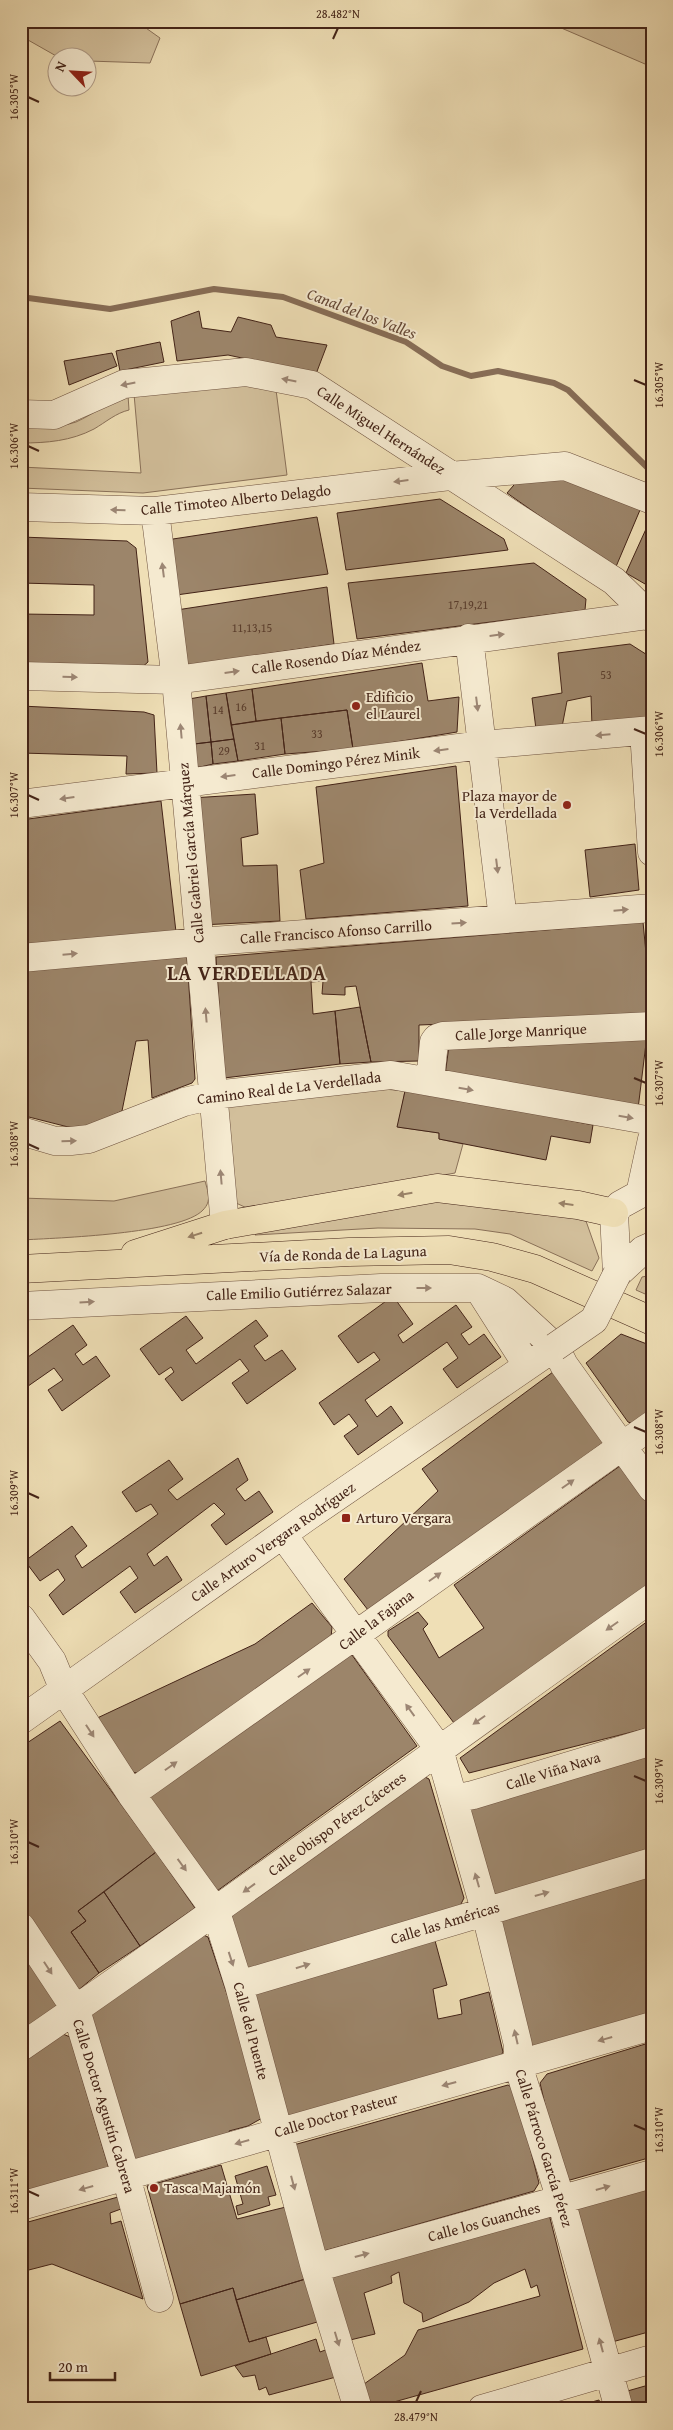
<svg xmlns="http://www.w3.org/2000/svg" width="673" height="2430" font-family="'Gentium Book Plus',serif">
<rect width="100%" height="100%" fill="#efdfb6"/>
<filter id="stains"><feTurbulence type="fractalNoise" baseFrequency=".004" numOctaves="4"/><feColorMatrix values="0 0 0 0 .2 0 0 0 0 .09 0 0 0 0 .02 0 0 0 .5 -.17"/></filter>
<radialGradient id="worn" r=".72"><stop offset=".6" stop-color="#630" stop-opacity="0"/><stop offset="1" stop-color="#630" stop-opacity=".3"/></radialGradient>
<path fill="#d2bf9b" stroke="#8a7159" d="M21,21H136L160,38L150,63L88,61V58L58,57L21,36Z
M545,21H652V67Z
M275,382L287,475L143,493L21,488V467L141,473L134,394Z
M128,395L129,410C116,413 106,422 94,429C71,441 47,443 21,443V428C39,427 58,428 76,422C94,414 109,401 128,395Z
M384,1089L405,1091L398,1127L439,1133V1139L463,1144L455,1173L261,1208L249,1209L236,1203L227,1103Z
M205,1181C208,1192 212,1201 203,1210C181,1234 57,1238 21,1240V1198L114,1201Z
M434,1200L547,1210L586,1221L599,1258L592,1271L510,1234L475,1229L378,1228L255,1235L259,1228Z
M652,1275V1297L636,1290L642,1277Z"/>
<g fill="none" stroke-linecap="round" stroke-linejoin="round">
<path stroke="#876d56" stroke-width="6" d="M21,297L110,309L214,289L283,297L406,342L442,366L471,376L498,371L554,383L568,390L652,472"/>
</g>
<path fill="#9c856a" stroke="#432317" d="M199,311L202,328L231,332L238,317L271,325L276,337L327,345L316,374L228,355L177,361L171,321Z
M160,342L164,362L120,371L116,351Z
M112,353L117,366L69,385L64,361Z
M554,471L640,510L615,569L507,493L520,478Z
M440,499L504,539L508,550L346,570L337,513Z
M317,517L328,574L169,596L163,551L173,539Z
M651,518L652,519V588L626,573Z
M21,537L127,541L136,548L148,662L140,669L21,665V614L94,615V585L21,583Z
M534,563L586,599L585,610L357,639L348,583Z
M327,587L334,644L177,667L170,611Z
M630,644L652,658V723L592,727L591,696L567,701L562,727L536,729L532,698L562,693L558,653Z
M422,663L428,701L459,697L457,732L353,749L347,710L256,721L252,689Z
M252,689L256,721L231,725L226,693Z
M226,693L234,739L211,742L206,696Z
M206,696L211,742L194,744L189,699Z
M21,706L144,712L154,715L157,773L126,774L127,756L21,753Z
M347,710L353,749L285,754L281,718Z
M281,718L285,754L238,761L231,725Z
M234,739L238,761L213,764L211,742Z
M211,742L213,764L196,768L194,744Z
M456,766L468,906L306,919L300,870L324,863L316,787Z
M255,794L258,834L241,838L243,866L277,865L280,921L201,925L191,798Z
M161,801L176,932L21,948V820Z
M635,844L639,890L590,897L585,850Z
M643,922L652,1016L419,1025V1061L371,1062L356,986L345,987V995L322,994L323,981L311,982L313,1014L335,1011L340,1064L224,1078L216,957Z
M187,957L195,1079L192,1083L152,1098L148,1040L136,1041L122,1111L80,1130L21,1115V970Z
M360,1007L371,1062L340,1064L335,1011Z
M647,1035L638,1109L445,1075L449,1046Z
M405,1091L482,1103L593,1125L590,1143L551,1136L546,1160L439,1139V1133L397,1127Z
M393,1296L413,1324L398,1335L403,1343L456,1305L472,1327L461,1334L469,1345L484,1334L501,1357L457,1388L443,1369L458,1358L447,1342L365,1400L377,1417L391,1406L403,1423L358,1455L344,1436L358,1426L349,1414L334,1425L319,1403L380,1360L374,1352L358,1363L338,1336Z
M186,1316L203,1338L186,1350L196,1364L256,1320L268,1336L254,1346L265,1361L282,1350L296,1369L247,1404L232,1383L249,1371L240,1359L182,1401L165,1379L174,1372L171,1367L159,1375L140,1349Z
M73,1325L87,1345L75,1354L83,1365L96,1356L110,1376L62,1411L48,1390L63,1380L54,1368L21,1391V1362Z
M621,1334L652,1346V1411L634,1424L628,1422L586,1363Z
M557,1369L604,1442L374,1609L368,1610L344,1579L438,1491L422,1469Z
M652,1442V1459L646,1450V1446Z
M238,1458L248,1480L236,1489L245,1501L259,1491L273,1512L226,1545L211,1525L225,1514L214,1503L147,1554L154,1566L167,1556L182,1580L135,1613L120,1592L138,1578L130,1566L63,1615L49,1595L65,1580L58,1569L40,1581L25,1561L72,1526L87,1546L75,1556L82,1568L158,1514L151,1504L136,1512L122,1492L169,1460L183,1479L168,1490L177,1500Z
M624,1463L652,1502V1589L457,1727L388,1636V1631L418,1612L428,1624L423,1629L439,1658L484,1628L454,1585Z
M312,1603L332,1627L331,1638L138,1773L131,1772L93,1720L255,1644Z
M652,1618V1727L469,1773L460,1758Z
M346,1654L352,1655L417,1746L217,1891L147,1795Z
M60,1721L156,1852L78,1911L86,1921L71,1932L99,1973L76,1992L21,1914V1747Z
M652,1752V1852L494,1898L467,1805Z
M423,1776L429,1779L464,1898L459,1908L244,1970L231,1913Z
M156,1852L195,1908L140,1946L104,1892Z
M652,1872V2014L532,2049L496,1917Z
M104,1892L140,1946L99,1973L71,1932L86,1921L78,1911Z
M201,1934L208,1937L256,2081L264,2117L248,2126L229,2131L231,2137L131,2165L86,2016Z
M21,1937L64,2004L21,2035Z
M434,1937L447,1985L433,1989L438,2019L462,2014L460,2000L489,1992L503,2052L498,2061L293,2119L285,2115L251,1999L256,1989Z
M63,2034L70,2037L110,2172L21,2196V2063Z
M652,2042V2157L570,2180L561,2174L540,2083L547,2074Z
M508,2085L515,2089L539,2183L534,2191L324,2251L290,2146Z
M221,2165L237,2219L294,2205L312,2277L236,2300L233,2288L180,2304L147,2186Z
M267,2166L276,2195L268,2197L270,2205L238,2215L236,2206L243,2204L235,2176Z
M652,2180V2331L612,2342L574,2203Z
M118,2197L121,2209L110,2213L111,2224L121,2221L143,2299L52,2264L21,2272V2224Z
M548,2210L583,2349L369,2409L357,2389L405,2355L418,2330L540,2296L537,2285L531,2288L525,2269L494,2283L469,2302L423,2322L422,2313L404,2303L399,2272L391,2276L392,2283L364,2293L375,2334L346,2341L329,2278Z
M312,2277L324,2320L249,2342L236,2300Z
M233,2288L249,2342L266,2337L271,2354L201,2376L180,2304Z
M316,2339L320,2352L328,2349L336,2377L269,2395L266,2387L259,2390L255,2375L243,2377L235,2366Z
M652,2384V2409H628L624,2392Z
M599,2400L602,2409H567Z"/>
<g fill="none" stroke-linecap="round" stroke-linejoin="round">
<defs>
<path id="minor" d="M21,414L54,415L124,384L246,372L312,385L614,581L652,618
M21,507L155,511L450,476L565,466L652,500
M155,511L176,680L225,1225
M469,638L503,919
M21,676L176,680L649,615
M644,731L652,852
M21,804L482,745L652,730
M21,958L199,942L652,908
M430,1082L434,1042L437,1038L443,1036L652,1026
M21,1131L55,1141H71L89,1139L184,1102L214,1095L391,1075L652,1121
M640,1194L652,1139
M617,1274L614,1213L620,1205L640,1194
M617,1274L643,1250L652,1246
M480,1291L527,1365
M21,1306L381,1288H478L505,1301L555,1347L564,1365L652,1488
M283,1535L439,1749L485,1910L518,2045V2065L561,2200L619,2409
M21,1618L52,1661L64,1690L131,1794L216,1912L239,1985L315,2268L358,2409
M21,1720L307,1517L555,1347
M131,1794L652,1425
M453,1799L473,1795L652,1741
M21,1927L76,2010L126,2176L159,2298
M239,1985L652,1862
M21,2047C234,1901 441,1747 652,1598
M21,2206L652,2026
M315,2268L652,2174
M482,2409L652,2359"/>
<path id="major" d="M135,1254L225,1225L437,1188L578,1205L614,1213
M21,1269L349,1252L449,1250L492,1257L535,1269L652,1321"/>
</defs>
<use href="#minor" stroke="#6e523f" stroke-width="29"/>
<use href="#major" stroke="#432317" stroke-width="29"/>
<use href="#minor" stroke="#f5ead0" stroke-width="28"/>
<use href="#major" stroke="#efdfb6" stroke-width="28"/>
<defs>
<path id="minor-bridge" d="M555,1347L594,1320L617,1274"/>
</defs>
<use href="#minor-bridge" stroke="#6e523f" stroke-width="29" stroke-linecap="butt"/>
<use href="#minor-bridge" stroke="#f5ead0" stroke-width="28"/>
</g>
<defs><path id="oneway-solid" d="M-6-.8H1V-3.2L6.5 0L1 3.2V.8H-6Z" transform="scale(1.25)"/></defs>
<g fill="#9c8674">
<use href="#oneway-solid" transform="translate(289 380) rotate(-169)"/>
<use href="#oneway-solid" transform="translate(128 384) rotate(169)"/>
<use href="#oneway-solid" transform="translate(401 481) rotate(173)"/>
<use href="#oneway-solid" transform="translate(118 510) rotate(-178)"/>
<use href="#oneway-solid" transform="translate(163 570) rotate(-97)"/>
<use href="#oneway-solid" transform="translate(497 635) rotate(-7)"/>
<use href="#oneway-solid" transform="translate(232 672) rotate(-8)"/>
<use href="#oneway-solid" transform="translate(70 677) rotate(2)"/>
<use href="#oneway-solid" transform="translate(477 704) rotate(83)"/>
<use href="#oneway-solid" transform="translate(181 731) rotate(-95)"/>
<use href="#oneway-solid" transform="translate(603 735) rotate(175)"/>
<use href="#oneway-solid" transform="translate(441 750) rotate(173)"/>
<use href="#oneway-solid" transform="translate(228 776) rotate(173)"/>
<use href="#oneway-solid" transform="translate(67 798) rotate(172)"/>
<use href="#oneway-solid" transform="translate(497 866) rotate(83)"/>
<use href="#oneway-solid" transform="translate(621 910) rotate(-5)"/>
<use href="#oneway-solid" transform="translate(459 923) rotate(-4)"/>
<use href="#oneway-solid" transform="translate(70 954) rotate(-5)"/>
<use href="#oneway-solid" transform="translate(206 1015) rotate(-95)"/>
<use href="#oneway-solid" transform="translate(466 1089) rotate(10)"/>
<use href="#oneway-solid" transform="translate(626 1117) rotate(10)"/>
<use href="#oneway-solid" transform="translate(69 1141) rotate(-1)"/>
<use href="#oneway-solid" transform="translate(221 1177) rotate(-95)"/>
<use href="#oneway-solid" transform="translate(424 1288)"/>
<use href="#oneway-solid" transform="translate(87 1302) rotate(-4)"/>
<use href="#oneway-solid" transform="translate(568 1484) rotate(-35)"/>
<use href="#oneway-solid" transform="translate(435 1577) rotate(-35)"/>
<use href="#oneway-solid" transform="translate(612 1626) rotate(145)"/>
<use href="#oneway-solid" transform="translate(304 1673) rotate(-35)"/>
<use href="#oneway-solid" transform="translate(410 1710) rotate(-126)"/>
<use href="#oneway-solid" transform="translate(479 1720) rotate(145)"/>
<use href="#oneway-solid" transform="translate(90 1731) rotate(57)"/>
<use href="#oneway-solid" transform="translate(171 1766) rotate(-35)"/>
<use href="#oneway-solid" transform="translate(182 1865) rotate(54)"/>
<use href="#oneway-solid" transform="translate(477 1880) rotate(-106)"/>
<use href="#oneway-solid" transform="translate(249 1888) rotate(144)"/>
<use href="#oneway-solid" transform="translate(542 1894) rotate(-16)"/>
<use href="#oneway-solid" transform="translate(231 1959) rotate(72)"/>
<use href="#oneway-solid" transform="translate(303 1966) rotate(-17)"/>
<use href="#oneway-solid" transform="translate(48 1968) rotate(57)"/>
<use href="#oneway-solid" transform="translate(516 2037) rotate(-103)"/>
<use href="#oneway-solid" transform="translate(605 2039) rotate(164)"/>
<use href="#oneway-solid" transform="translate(449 2084) rotate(165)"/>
<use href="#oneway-solid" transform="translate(242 2142) rotate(164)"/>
<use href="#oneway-solid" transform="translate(293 2183) rotate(75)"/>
<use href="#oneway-solid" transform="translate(86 2188) rotate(164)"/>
<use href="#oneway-solid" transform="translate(603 2188) rotate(-16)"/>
<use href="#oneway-solid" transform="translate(362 2255) rotate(-15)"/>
<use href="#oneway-solid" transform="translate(337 2339) rotate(73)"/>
<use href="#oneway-solid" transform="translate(601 2345) rotate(-105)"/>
</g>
<g fill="#998166">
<use href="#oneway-solid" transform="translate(405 1194) rotate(170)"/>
<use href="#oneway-solid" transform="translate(566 1204) rotate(-173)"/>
<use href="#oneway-solid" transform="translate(195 1235) rotate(162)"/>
</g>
<path fill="none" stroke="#432317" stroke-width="2" d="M333,39L338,28M28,97L39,102M634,380L646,385M28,446L39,451M634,729L646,734M28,795L39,800M634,1078L646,1083M28,1144L39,1149M634,1427L646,1432M28,1493L39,1498M634,1776L646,1781M28,1842L39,1847M634,2125L646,2130M28,2191L39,2196M416,2402L421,2391"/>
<g fill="#8f2418" stroke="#f5ead0" stroke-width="2">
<circle cx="356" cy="706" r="5"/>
<circle cx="567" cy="805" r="5"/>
<rect x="341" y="1513" width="10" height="10" rx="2.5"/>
<circle cx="154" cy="2188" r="5"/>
</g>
<g text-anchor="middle" stroke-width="4" stroke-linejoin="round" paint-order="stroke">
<g font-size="12" fill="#593c2c">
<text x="468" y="609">17,19,21</text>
<text x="252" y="632">11,13,15</text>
<text x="606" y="679">53</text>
<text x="241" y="711">16</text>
<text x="218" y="714">14</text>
<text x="317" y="738">33</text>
<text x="260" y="750">31</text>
<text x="224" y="755">29</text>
</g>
<g font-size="15" fill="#432317" stroke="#f5ead0">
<text transform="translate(381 430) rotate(33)" y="5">Calle Miguel Hernández</text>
<text transform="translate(236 500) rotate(-6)" y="5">Calle Timoteo Alberto Delagdo</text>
<text transform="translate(336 657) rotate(-8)" y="5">Calle Rosendo Díaz Méndez</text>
<text transform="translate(336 763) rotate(-7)" y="5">Calle Domingo Pérez Minik</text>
<text transform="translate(191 853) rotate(-95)" y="5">Calle Gabriel García Márquez</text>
<text transform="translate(336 932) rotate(-4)" y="5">Calle Francisco Afonso Carrillo</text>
<text transform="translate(521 1032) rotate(-3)" y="5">Calle Jorge Manrique</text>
<text transform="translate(289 1088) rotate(-7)" y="5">Camino Real de La Verdellada</text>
<text transform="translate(343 1254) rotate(-2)" y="5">Vía de Ronda de La Laguna</text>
<text transform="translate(299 1292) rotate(-2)" y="5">Calle Emilio Gutiérrez Salazar</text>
<text transform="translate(273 1542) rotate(-35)" y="5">Calle Arturo Vergara Rodríguez</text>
<text transform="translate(376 1620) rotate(-37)" y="5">Calle la Fajana</text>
<text transform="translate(553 1771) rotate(-17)" y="5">Calle Viña Nava</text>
<text transform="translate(337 1824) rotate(-36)" y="5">Calle Obispo Pérez Cáceres</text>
<text transform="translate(445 1923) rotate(-17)" y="5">Calle las Américas</text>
<text transform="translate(251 2031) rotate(75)" y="5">Calle del Puente</text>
<text transform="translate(104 2106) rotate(73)" y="5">Calle Doctor Agustín Cabrera</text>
<text transform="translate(336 2115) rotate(-16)" y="5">Calle Doctor Pasteur</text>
<text transform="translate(544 2148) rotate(73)" y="5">Calle Párroco García Pérez</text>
<text transform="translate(484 2222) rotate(-15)" y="5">Calle los Guanches</text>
</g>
<g font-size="15" fill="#432317" stroke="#f5ead0" text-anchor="start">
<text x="366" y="702">Edificio<tspan x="366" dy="17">el Laurel</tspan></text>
<text x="557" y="801" text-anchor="end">Plaza mayor de<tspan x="557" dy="17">la Verdellada</tspan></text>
<text x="356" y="1523">Arturo Vergara</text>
<text x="164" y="2193">Tasca Majamón</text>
</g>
<g font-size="16" font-style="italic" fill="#654836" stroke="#f5ead0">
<text transform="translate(362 313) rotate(21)" y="6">Canal del los Valles</text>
</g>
<g font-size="20" font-weight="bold" letter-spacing="1" fill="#432317" stroke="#f5ead0">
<text x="247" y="980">LA VERDELLADA</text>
</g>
</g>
<rect width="673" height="2430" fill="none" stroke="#efdfb6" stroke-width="55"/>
<g transform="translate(72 72) rotate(295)"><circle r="24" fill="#f5ead0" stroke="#ae9a86"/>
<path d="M0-4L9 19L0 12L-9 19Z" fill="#8f2418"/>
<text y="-8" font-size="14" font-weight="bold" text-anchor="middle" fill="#432317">N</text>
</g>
<path d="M50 2372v8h65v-8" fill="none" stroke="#432317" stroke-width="2.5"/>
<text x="58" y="2372" font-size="15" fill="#432317" stroke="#f5ead0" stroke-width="4" paint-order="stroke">20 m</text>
<rect x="28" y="28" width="618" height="2374" fill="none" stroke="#432317" stroke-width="2"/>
<g font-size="12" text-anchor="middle" fill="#432317">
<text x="338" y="18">28.482°N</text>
<text transform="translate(14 97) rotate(-90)" y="4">16.305°W</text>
<text transform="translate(659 385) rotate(-90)" y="4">16.305°W</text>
<text transform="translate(14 446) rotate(-90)" y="4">16.306°W</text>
<text transform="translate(659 734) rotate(-90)" y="4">16.306°W</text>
<text transform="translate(14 795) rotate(-90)" y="4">16.307°W</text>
<text transform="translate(659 1083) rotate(-90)" y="4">16.307°W</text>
<text transform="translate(14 1144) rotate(-90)" y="4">16.308°W</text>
<text transform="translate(659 1432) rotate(-90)" y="4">16.308°W</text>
<text transform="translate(14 1493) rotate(-90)" y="4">16.309°W</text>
<text transform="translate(659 1781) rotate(-90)" y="4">16.309°W</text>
<text transform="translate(14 1842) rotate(-90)" y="4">16.310°W</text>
<text transform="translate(659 2130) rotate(-90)" y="4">16.310°W</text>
<text transform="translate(14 2191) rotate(-90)" y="4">16.311°W</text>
<text x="416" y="2421">28.479°N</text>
</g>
<rect width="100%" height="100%" filter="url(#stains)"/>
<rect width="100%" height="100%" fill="url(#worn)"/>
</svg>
